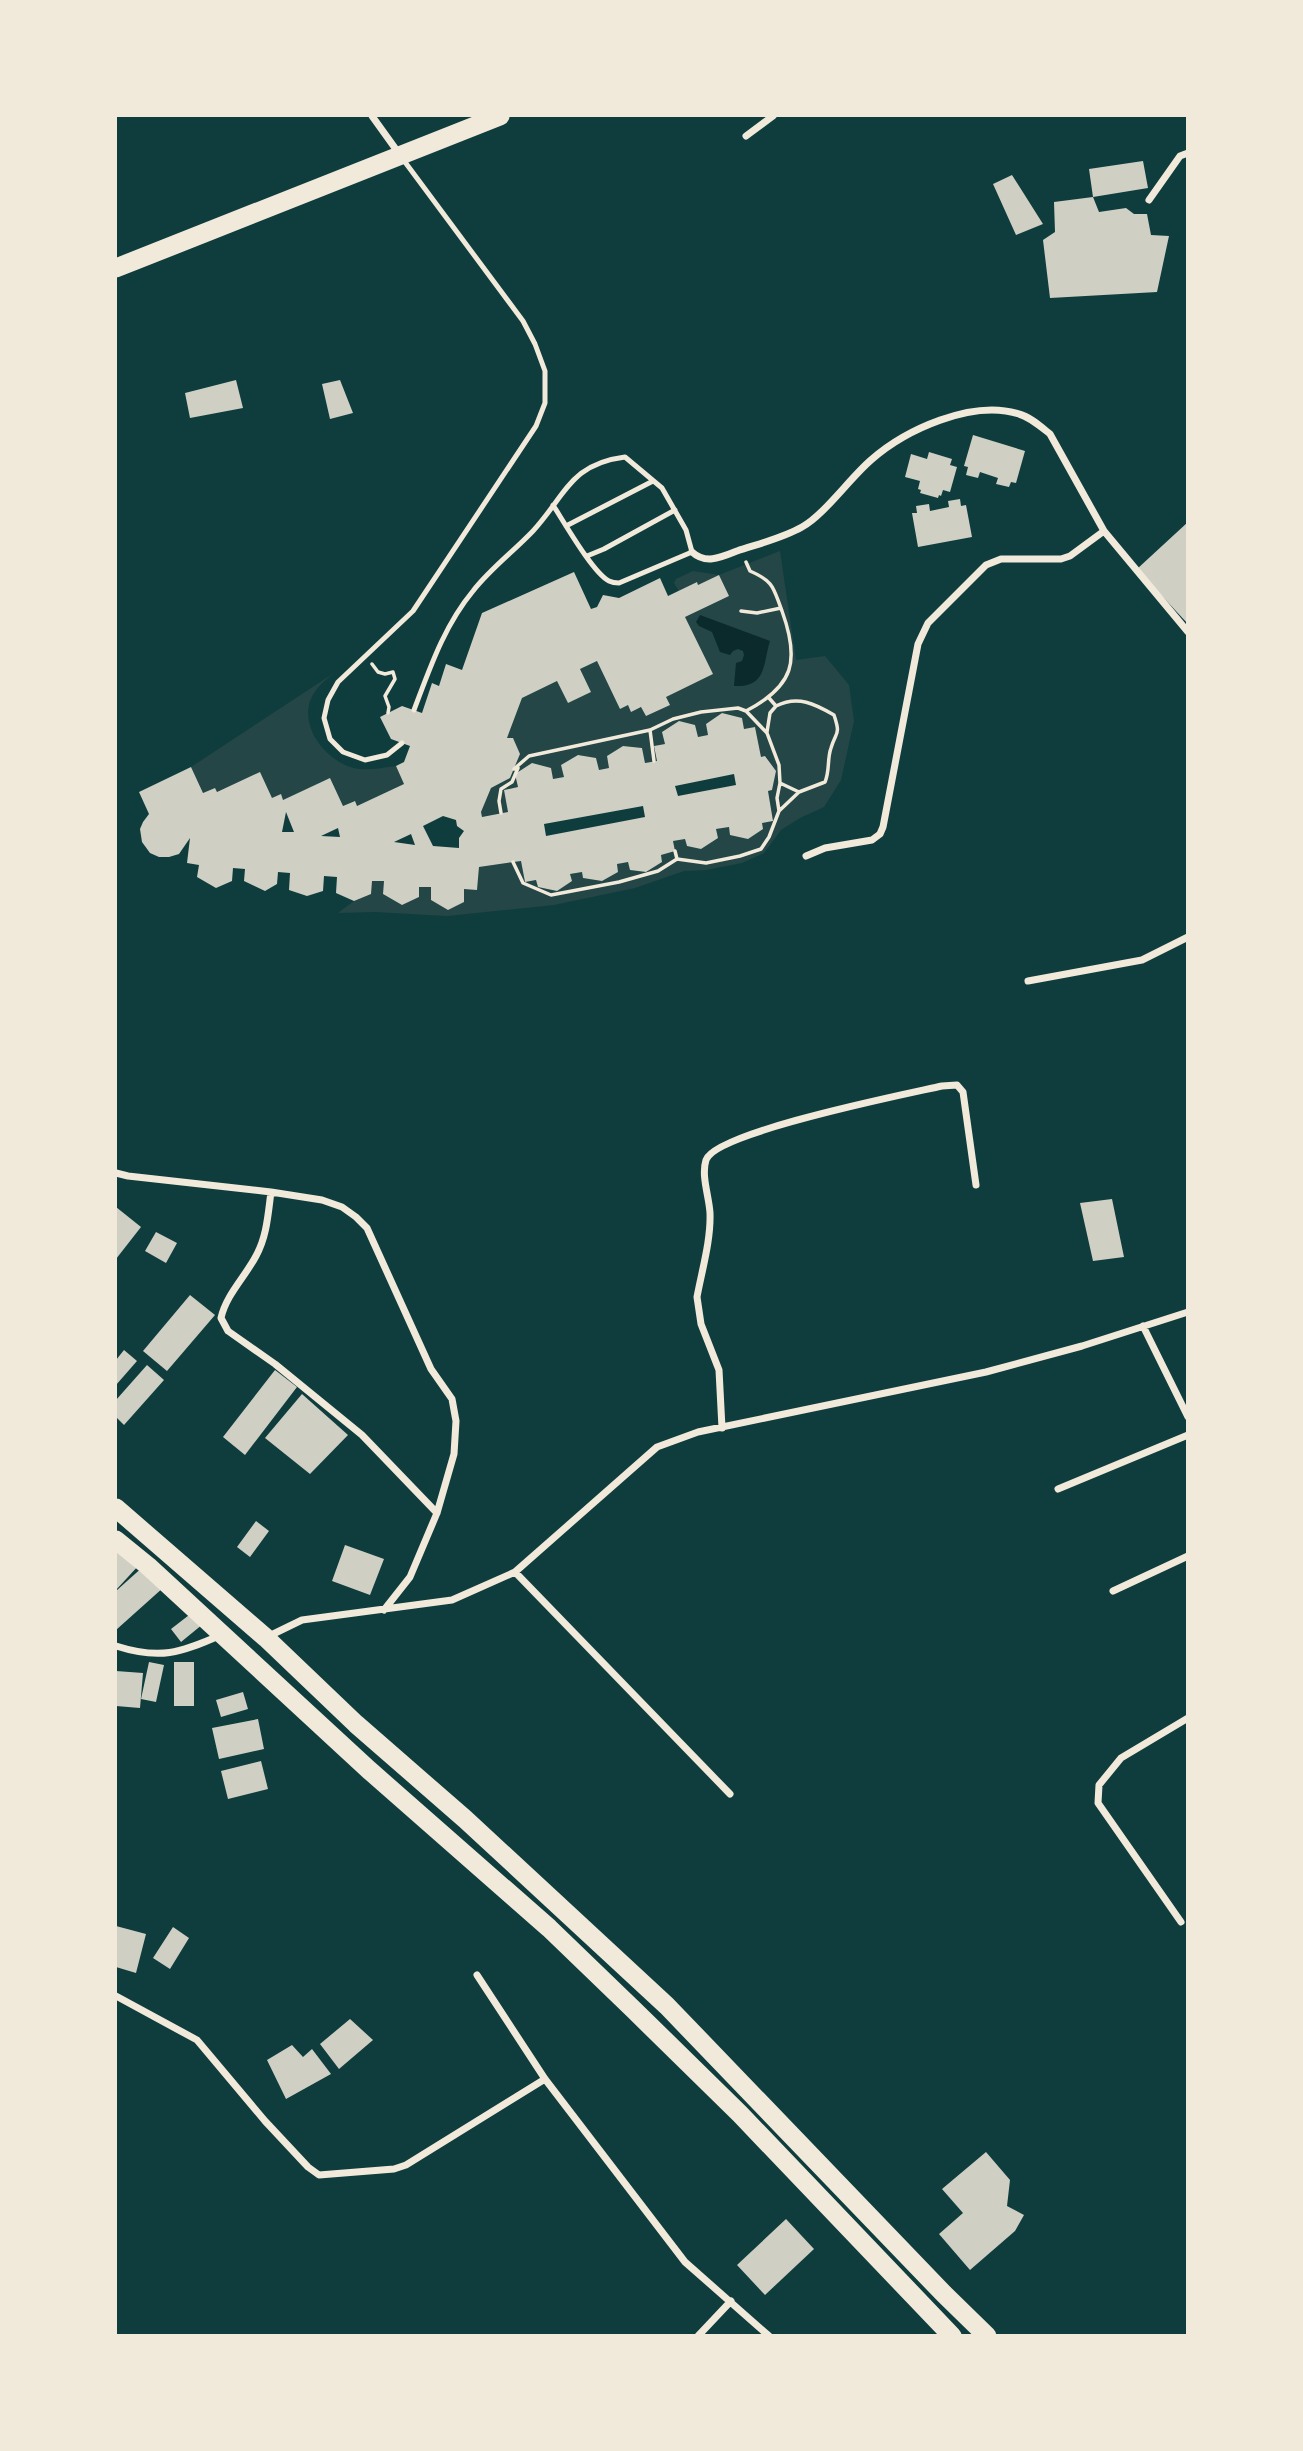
<svg xmlns="http://www.w3.org/2000/svg" width="1303" height="2451" font-family="'Times New Roman',serif">
<rect width="100%" height="100%" fill="#0f3d3e"/>
<path fill="#244646" d="M780,551L796,660L825,656L849,685L854,721L841,780L824,807L800,818L781,830L764,853L742,863L706,870L684,871L635,888L554,905L447,916L375,912L338,913L354,901L372,881H384L383,894L402,905L419,897V887H431V900L448,910L464,902V889H477L479,867L521,861L525,882L536,880L538,887L557,891L571,881L570,874L582,872L583,878L602,881L618,872L617,864L628,862L631,870L646,872L662,862L661,855L675,851L673,841L685,839L687,846L701,849L718,838L716,829L773,821L768,791L772,790L775,771L766,756L761,757L755,727L744,729L742,718L722,713L706,724L708,735L698,737L663,732L665,744L654,746L657,761L645,763L642,748L623,746L607,756L609,768L599,770L596,758L578,755L561,765L564,777L553,779L515,774L518,787L504,790L508,812L482,817L481,812L491,788L510,778L520,754L513,738H507L522,698L557,681L568,703L591,692L580,669L597,661L620,709L628,705L632,711L666,697L685,617L728,596L698,585L696,582L679,591L674,583L676,579L693,571L719,575Z
M334,673C324,681 315,688 310,701C301,729 326,760 353,768C366,771 382,768 396,766L404,784L357,806L354,801L343,806L330,778L283,800L272,798L260,772L217,792L215,788L203,793L191,767Z"/>
<path fill="#0a2a2b" d="M700,615L770,641C763,663 767,688 734,686L736,663L742,661L744,655L743,651L738,649L733,651L730,655L720,652L712,632L699,626L696,622Z"/>
<path fill="#cfcfc3" fill-rule="evenodd" d="M1143,161L1148,188L1093,197L1089,169Z
M1012,175L1043,224L1016,235L993,184Z
M1093,197L1099,212L1126,208L1134,214H1147L1151,235L1169,236L1157,292L1050,298L1043,240L1055,232L1054,202Z
M236,380L243,408L190,418L185,393Z
M340,380L353,413L330,419L322,384Z
M973,435L1025,451L1016,483L1011,482L1009,487L996,484L998,478L980,472L978,478L966,475L968,467L964,466Z
M929,452L952,459L950,465L957,467L950,492L943,490L941,496L939,495L938,498L920,493L921,490L918,489L920,481L905,477L911,454L927,459Z
M960,499L961,506L966,505L972,537L918,547L912,513H917L916,506L929,504L930,511L949,507L948,501Z
M1188,522V624L1137,569Z
M574,572L591,609L597,607L603,595L619,598L660,578L668,596L697,582L698,585L719,575L729,596L685,617L713,674L666,697L670,705L646,716L641,707L631,712L628,705L620,709L597,661L580,669L591,692L568,703L557,681L522,698L507,738H513L520,754L510,778L491,788L481,812L482,817L508,812L504,790L518,787L515,774L532,763L551,768L553,779L564,777L561,765L578,755L596,758L599,770L609,768L607,756L623,746L642,748L645,763L657,761L654,746L665,744L662,732L679,721L695,725L698,737L708,735L706,724L722,713L742,718L744,729L755,727L761,757L765,756L776,771L772,790L768,791L773,821L762,823L763,829L748,839L730,835L729,827L716,829L718,838L701,849L687,846L685,839L673,841L675,851L661,855L662,862L646,872L630,870L628,862L617,864L618,872L602,881L583,878L582,872L570,874L572,881L557,891L538,887L536,880L525,882L521,861L479,867L477,890L464,889V902L448,910L431,900V887H419V897L402,905L383,894L384,881H372L371,894L354,901L336,893L337,877L324,876L323,891L307,896L289,890L290,873L278,872L277,884L265,891L244,881L245,869L233,868L232,881L216,888L197,877L199,865L187,863L190,838L179,854L169,857H159L150,853L142,842L140,829L143,822L149,814L139,792L191,767L203,793L215,788L217,792L260,772L272,798L281,794L283,800L330,778L343,806L355,801L357,806L404,784L396,766L404,762L410,746L391,739L380,717L402,706L422,713L432,683L439,686L446,664L462,670L482,613ZM734,774L736,785L678,796L675,786ZM643,806L645,817L546,836L544,824ZM286,812L294,832H282ZM443,816L456,820L457,826L464,831L459,838V848L433,846L423,826ZM338,828L340,837L321,836ZM411,834L415,845L394,842Z
M1112,1199L1124,1257L1093,1261L1080,1203Z
M116,1207L141,1227L116,1259Z
M156,1232L177,1243L166,1263L145,1251Z
M190,1295L215,1315L167,1371L143,1351Z
M124,1350L137,1361L116,1385V1360Z
M147,1365L164,1380L124,1425L116,1417V1400Z
M275,1370L297,1387L245,1455L223,1437Z
M302,1394L348,1435L310,1474L265,1438Z
M256,1521L269,1531L250,1557L237,1547Z
M345,1545L384,1559L370,1595L332,1581Z
M116,1551L139,1565L116,1590Z
M145,1565L164,1587L116,1630V1591Z
M193,1612L203,1624L181,1642L171,1629Z
M149,1662L164,1665L156,1702L141,1699Z
M174,1662H194V1706H174Z
M116,1671L143,1673L140,1708L116,1706Z
M243,1692L248,1709L221,1717L216,1700Z
M258,1719L264,1749L219,1759L212,1728Z
M261,1761L268,1789L228,1799L221,1771Z
M116,1926L146,1934L136,1973L116,1967Z
M173,1927L189,1938L170,1969L153,1958Z
M350,2019L373,2040L339,2069L320,2044Z
M292,2045L303,2057L312,2049L331,2074L286,2099L267,2060Z
M986,2152L1010,2180L1007,2206L1024,2215L1015,2231L970,2270L939,2234L963,2213L942,2189Z
M786,2219L814,2249L765,2295L737,2265Z"/>
<g fill="none" stroke-linecap="round" stroke-linejoin="round">
<path stroke="#f1e9da" stroke-width="3.5" d="M746,562L750,571C775,582 773,588 782,611C800,661 794,686 746,711
M741,611L757,613L781,608
M372,664L378,672L385,674L393,672L395,679L385,696L389,707L388,713
M769,698L776,706C798,695 815,704 834,715C841,736 836,731 831,748C827,759 830,770 825,782L799,792L780,783
M650,730L654,761
M767,732L770,713L776,706
M514,769L529,756L650,730L673,719L701,712L738,708L746,711L767,733L779,765L780,783L777,798L779,811L769,837L761,849L740,856L706,863L677,859L675,851
M779,811L799,792
M501,813L499,801L501,789L512,782L518,768
M513,862L523,883L551,895L619,882L658,871L677,859"/>
<path stroke="#f1e9da" stroke-width="5" d="M566,526L653,481
M587,556L604,549L675,510
M414,710C430,668 444,626 473,591C490,569 514,551 533,531C566,495 570,464 625,457L662,488L686,530L692,552L619,583C615,583 613,583 609,581C593,573 564,522 553,505
M402,743L387,755L365,760L343,752L330,739L324,718L328,700L338,682L413,611L536,426L545,403V371L535,344L523,321L402,158"/>
<path stroke="#f1e9da" stroke-width="7" d="M372,116L400,155
M746,136L773,116
M1149,200L1180,156L1188,153
M692,552C706,565 722,557 737,551C758,544 783,538 802,527C824,515 850,478 871,460C905,430 972,399 1019,414C1030,417 1040,426 1050,434L1104,531L1188,632
M806,856L825,848L872,840L880,834L883,827L918,644L928,623L986,565L1001,559H1061L1070,556L1104,531
M1028,981L1142,960L1188,937
M116,1173L128,1176L271,1192L322,1200L342,1207L356,1217L367,1228L431,1369L452,1399L456,1421L454,1454L437,1513L410,1577L384,1610
M271,1192C268,1214 267,1236 256,1256C245,1277 226,1295 221,1318L228,1331L275,1364L362,1435L437,1513
M1143,1326L1188,1417
M722,1428L719,1370L701,1324L697,1297C702,1270 711,1240 710,1213C709,1196 701,1176 706,1160C715,1132 907,1094 942,1086L957,1085L963,1092L976,1185
M1058,1489L1188,1435
M515,1572L730,1794
M1113,1591L1188,1556
M267,1637L302,1620L452,1600L515,1572L657,1447L698,1432L986,1372L1082,1346L1188,1312
M116,1646C160,1660 180,1653 221,1635
M1181,1922L1098,1803L1099,1785L1121,1758L1188,1718
M477,1975L545,2079L685,2262L769,2336
M116,1996L197,2040L265,2121L308,2167L319,2175L394,2169L406,2165L545,2079
M698,2336L731,2301"/>
<path stroke="#f1e9da" stroke-width="19" d="M116,268L500,116
M116,1508L266,1638L356,1724L465,1819L667,2006L944,2294L987,2336
M116,1540L148,1566L369,1770L549,1928L634,2010L740,2114L952,2336"/>
</g>
<rect width="1303" height="2451" fill="none" stroke="#f1e9da" stroke-width="234"/>
</svg>
